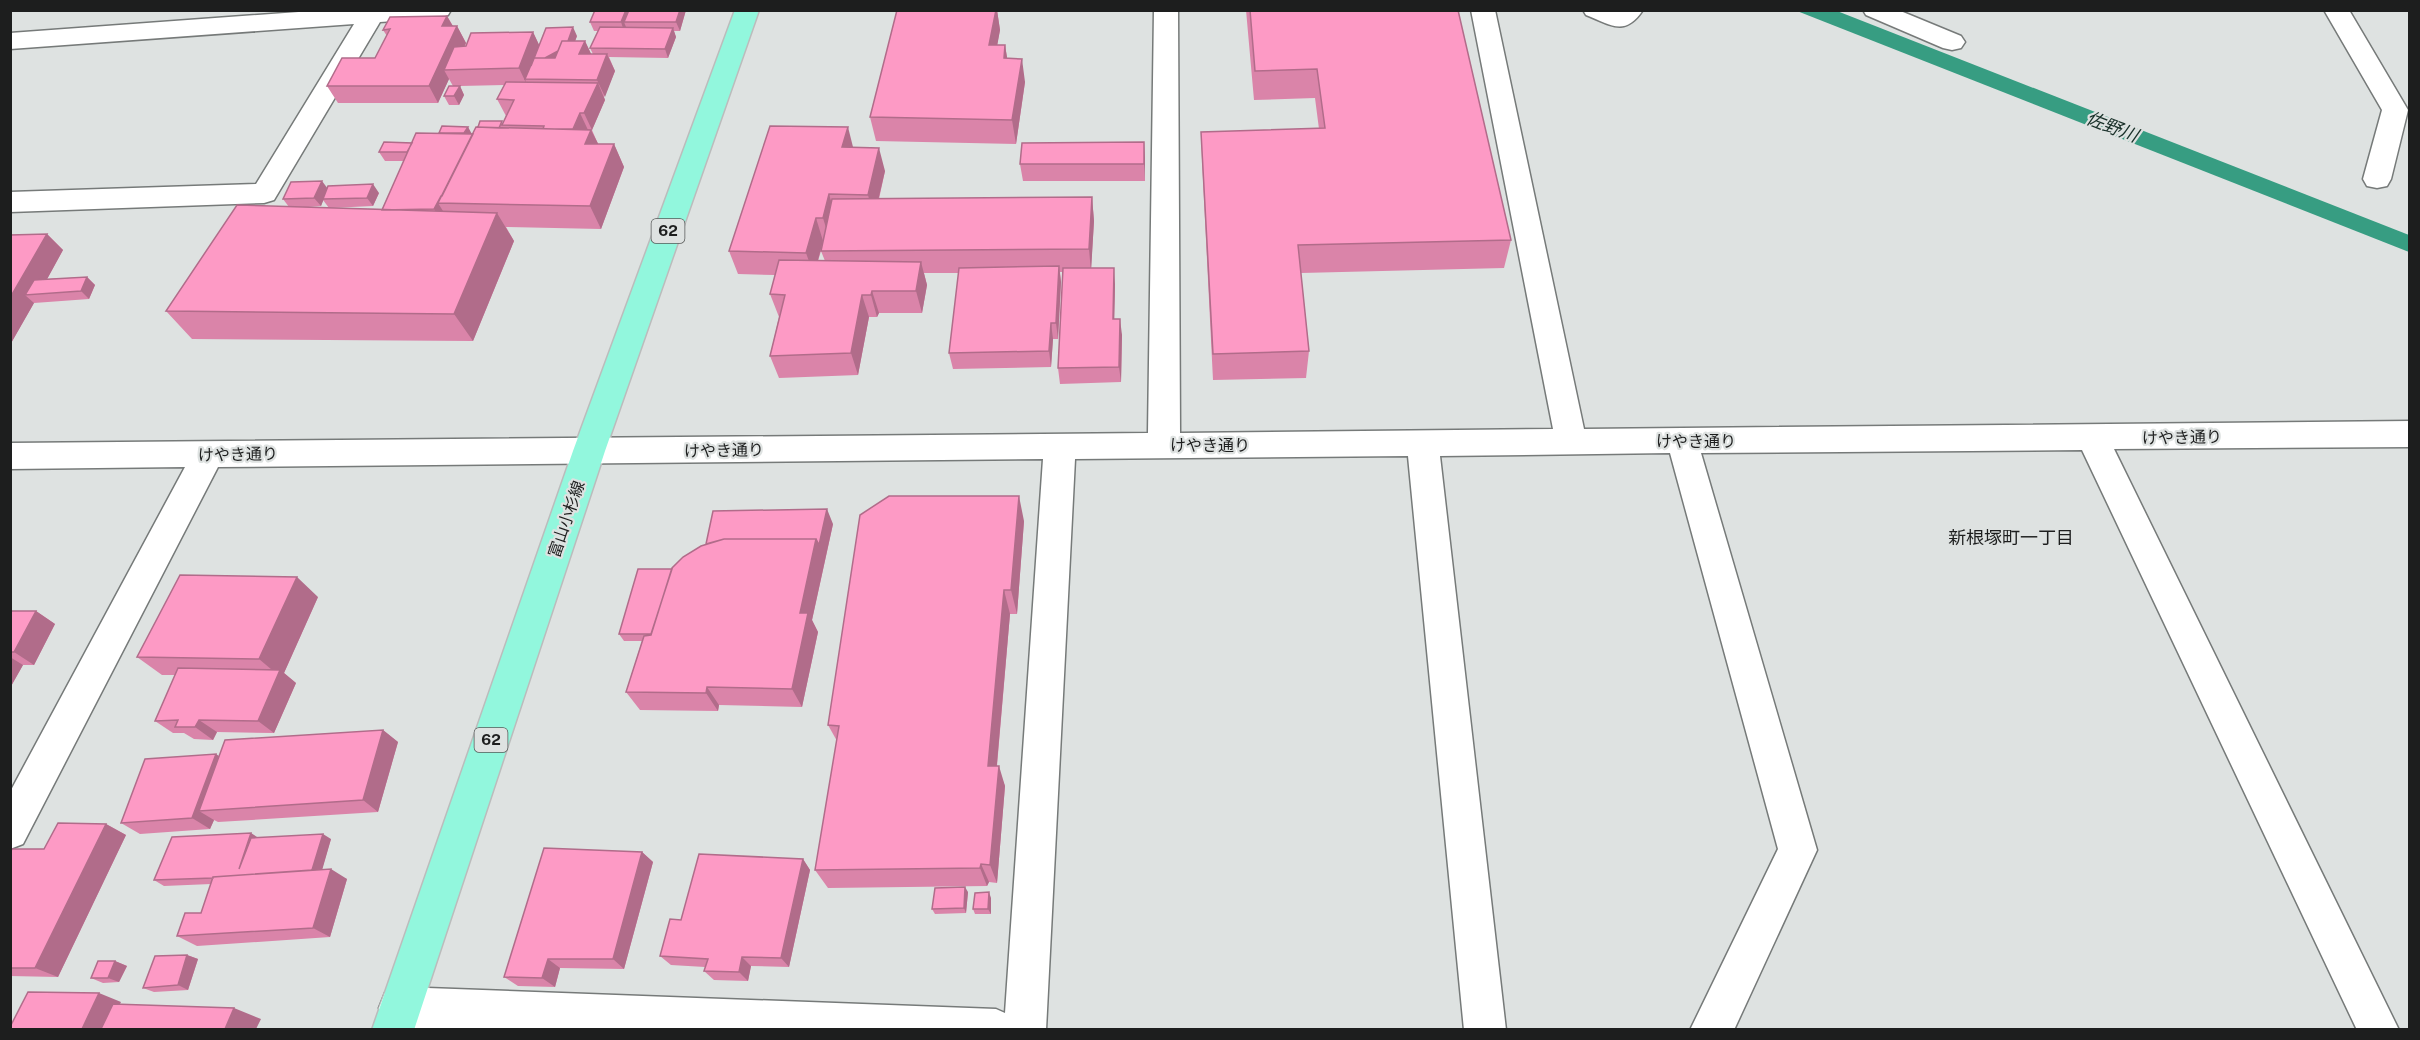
<svg xmlns="http://www.w3.org/2000/svg" width="2420" height="1040" font-family="'Public Sans','Noto Sans JP',sans-serif">
<rect width="100%" height="100%" fill="#dee2e1"/>
<path fill="#379d82" d="M1797,11H1837L2409,235V252Z"/>
<g fill="none" stroke-linecap="round" stroke-linejoin="round">
<defs>
<path id="minor" d="M326,10H451L448,15L439,18L380,22L274,200L264,203L10,212V192L256,184L354,24L10,49V33Z
M1154,10H1178L1180,433L1553,429L1471,10H1495L1584,429L2410,421V447L2114,449L2399,1030H2357L2082,450L1701,453L1817,850L1734,1030L1691,1028L1778,849L1670,453L1440,456L1506,1030H1464L1408,456L1075,459L1046,1030H427L400,1029L385,1023L379,1008L385,993L400,987L996,1009L1005,1013L1043,459L218,467L23,844L10,849V792L185,467L10,469V443L1148,433Z
M1583,10H1643C1625,37 1611,25 1586,15Z
M1863,10H1898L1961,36L1965,42L1961,48L1952,50L1943,48L1866,15Z
M2324,10H2349L2408,110L2391,179L2387,186L2377,188L2367,186L2363,179L2382,110Z"/>
<path id="major" d="M735,10H759L605,451L414,1030H372L573,451Z"/>
</defs>
<use href="#minor" stroke="#767a79" stroke-width="3"/>
<use href="#major" stroke="#bbbcbc" stroke-width="3"/>
<use href="#minor" fill="#fff" fill-rule="evenodd"/>
<use href="#major" fill="#92f7dd" fill-rule="evenodd"/>
</g>
<path fill="#da84a9" fill-rule="evenodd" d="M686,10L680,31H674L676,37L668,58L609,57L615,71L604,97L605,100L592,130L598,144H614L624,167L601,229L506,227L514,241L473,341L192,339L166,311L289,207L283,199L379,193L373,206L330,208L382,209L404,161H385L379,152L412,143L439,133L468,127L471,134L503,123L506,116L497,99L504,85L460,86L464,95L459,105H449L444,96L453,86L449,79L438,103H338L327,86L375,58L387,36L383,30L447,16L453,26H457L466,43L465,46L533,32L539,45L577,36L575,41H585L591,54H593L590,48L598,31H594L590,22ZM323,200L329,208L308,207L321,206Z
M897,10H997L1000,30L997,45H1005L1007,58L1025,82L1016,144L876,141L870,117Z
M1246,10H1458L1511,240L1504,268L1301,273L1309,351L1306,378L1213,380L1202,160L1201,132L1319,129L1315,98L1254,100Z
M1144,142L1145,181H1023L1020,164Z
M853,147L885,171L879,199L1092,197L1094,221L1091,268L1115,284L1114,319L1122,335L1121,382L1060,384L1058,368L1063,272H1060L1061,282L1058,339H1053L1051,367L953,369L949,353L959,273H924L927,285L922,313H879L877,317H869L858,375L779,378L770,356L779,317L770,294L775,275L738,274L729,251ZM824,241L821,251L825,261H818Z
M47,234L63,250L47,279L87,277L95,285L89,299L34,303L10,345V235Z
M1024,521L1017,614H1010L997,766L1005,786L997,883L989,882L987,886L828,888L815,870L837,741L828,725Z
M833,524L812,620L818,632L802,707L719,705L718,711L640,710L626,692L642,641H624L619,634L672,569Z
M318,597L284,673L296,683L274,733L217,732L213,740L194,739L184,733H173L155,721L175,675H162L137,657Z
M10,611H36L55,624L34,665H23L10,688Z
M383,730L398,742L378,812L218,822L214,820L210,829L140,834L121,823L216,754L219,757Z
M106,824L126,835L58,977L10,976V852L44,849Z
M258,837L331,839L322,869L347,879L330,937L197,946L177,936L201,913L211,884L164,886L154,880Z
M642,852L653,862L624,969L560,968L555,987L518,986L504,977Z
M803,859L810,870L789,967L751,966L748,981L714,980L704,971L705,967L671,965L660,956L681,920Z
M968,892L966,913L935,914L932,909Z
M991,898V914H975L973,909Z
M187,955L198,959L188,990L154,992L143,988Z
M115,961L127,966L119,982L103,983L91,978Z"/>
<path fill="#b16c8a" d="M626,10H631L624,22L626,27L624,31L621,22Z
M680,10H686L680,31L676,22Z
M996,10H997L1000,30L993,69L989,45Z
M447,16L455,30L457,26L466,43L454,69L444,70L449,79L438,103L429,86L442,26Z
M573,27L577,36L570,55L525,79L527,85L519,68L533,32L541,49Z
M673,28L676,37L668,58L665,49Z
M585,41L593,58L579,54Z
M1005,45L1009,69L1004,58Z
M607,54L615,71L605,97L597,80Z
M1022,59L1025,82L1016,144L1012,120Z
M598,83L605,100L592,130L584,113Z
M460,86L464,95L459,105L454,96Z
M580,113L588,130L571,135Z
M468,127L473,136H463Z
M848,127L854,151L842,147Z
M591,130L603,153L585,144Z
M1144,142L1145,158V181L1144,164Z
M614,144L624,167L601,229L590,206Z
M879,148L885,171L874,218L868,195Z
M322,181L328,189L321,206L314,198Z
M373,184L379,193L373,206L367,198Z
M829,194L836,218L830,241L823,218Z
M441,196L438,203L448,219L444,226L434,209Z
M1092,197L1094,221L1091,272L1089,249Z
M497,213L514,241L473,341L454,314Z
M816,218L823,241L814,275L806,253Z
M47,234L63,250L39,294L25,295L34,303L10,345V298Z
M921,262L927,285L922,313L916,291Z
M1059,266L1061,282L1058,339L1056,323Z
M1114,268L1115,284L1114,335L1113,319Z
M87,277L95,285L89,299L81,291Z
M872,291L879,313L877,317L871,295Z
M862,295L869,317L858,375L851,353Z
M1120,319L1122,335L1121,382L1119,367Z
M1051,323L1053,339L1051,367L1049,351Z
M1019,496L1024,521L1017,614L1011,590Z
M827,509L833,524L812,620L818,632L802,707L792,689L800,613L816,539Z
M297,577L318,597L284,673L296,683L274,733L258,721L278,675L259,659Z
M1004,590L1010,614L995,786L988,766Z
M36,611L55,624L34,665L14,652Z
M10,657L23,665L10,688Z
M707,687L719,705L718,711L706,693Z
M199,720L217,732L213,740L195,727Z
M383,730L398,742L378,812L363,800Z
M216,754L233,766L199,811L214,820L210,829L192,818Z
M999,766L1005,786L997,883L990,865Z
M106,824L126,835L58,977L35,968Z
M251,833L260,839L239,869Z
M323,834L331,839L319,881L310,876Z
M642,852L653,862L624,969L613,959Z
M803,859L810,870L789,967L781,958Z
M981,864L989,882L987,886L980,868Z
M331,869L347,879L330,937L313,928Z
M965,887L968,892L966,913L964,908Z
M989,892L991,898V914L988,909Z
M187,955L198,959L188,990L178,985Z
M742,957L751,966L748,981L739,972Z
M548,959L560,968L555,987L542,978Z
M115,961L127,966L119,982L108,978Z
M99,993L121,1002L108,1029H82Z
M234,1008L261,1019L256,1029H225Z"/>
<path fill="#fd9ac5" stroke="#b16c8a" stroke-width="1.5" d="M595,10H626L621,22H590Z
M629,10H680L676,22H624Z
M897,10H996L989,45H1005L1004,58L1022,59L1012,120L870,117Z
M1250,10H1458L1511,240L1298,245L1309,351L1213,354L1201,132L1325,128L1317,69L1255,71Z
M447,16L442,26H457L429,86H327L342,58H375L390,29L383,30L390,17Z
M573,27L568,41H562L558,51L545,58H534L531,66L546,28Z
M600,27L673,28L665,49L590,48Z
M533,32L519,68L444,70L454,47L466,46L471,33Z
M562,41H585L579,54H607L597,80L525,79L534,58H555Z
M506,82L598,83L584,113H580L573,129H543L544,126L502,125L514,100L497,99Z
M449,86H460L454,96H444Z
M480,121H502L499,128L478,127Z
M442,126L468,127L464,133H439Z
M770,126L848,127L842,147L879,148L868,195L829,194L823,218H816L806,253L729,251Z
M476,127L591,130L585,144H614L590,206L438,203Z
M416,133L473,134L442,196H441L434,209L382,210Z
M384,142L412,143L407,152H379Z
M1144,142V164H1020L1022,143Z
M322,181L314,198L283,199L291,182Z
M373,184L367,198L323,199L328,186Z
M1092,197L1089,249L821,251L832,199Z
M237,205L497,213L454,314L166,311Z
M47,234L10,298V235Z
M779,260L921,262L916,291H872L871,295H862L851,353L770,356L785,295L770,294Z
M1059,266L1056,323H1051L1049,351L949,353L959,268Z
M1063,268H1114L1113,319H1120L1119,367L1058,368Z
M87,277L81,291L25,295L34,280Z
M889,496H1019L1011,590H1004L988,766H999L990,865L981,864L980,868L815,870L839,726L828,725L860,515Z
M827,509L819,545L816,539H724L706,544L713,511Z
M724,539H816L800,613H808L792,689L707,687L706,693L626,692L644,636L651,635L672,568L683,557L701,546Z
M638,569H672L651,634H619Z
M180,575L297,577L259,659L137,657Z
M10,611H36L14,652H10Z
M178,668L280,670L258,721L199,720L195,727H175L178,720L155,721Z
M383,730L363,800L199,811L225,740Z
M216,754L192,818L121,823L145,759Z
M58,823L106,824L35,968H10V852L12,849H44Z
M251,833L239,869L251,838L323,834L312,870L213,877V878L154,880L172,837Z
M544,848L642,852L613,959H548L542,978L504,977Z
M699,854L803,859L781,958L742,957L739,972L704,971L708,959L660,956L670,919L681,920Z
M331,869L313,928L177,936L185,913H201L213,877Z
M965,887L964,908L932,909L935,888Z
M989,892L988,909H973L975,893Z
M187,955L178,985L143,988L155,956Z
M98,961H115L108,978H91Z
M28,992L99,993L82,1029H10V1027Z
M113,1004L234,1008L225,1029H101Z"/>
<g text-anchor="middle" stroke-width="4.5" stroke-linejoin="round" paint-order="stroke">
<g fill="#dee2e1" stroke="#575958" stroke-width="1.5">
<rect x="651.5" y="219" width="33" height="24" rx="4.5"/>
<rect x="474.5" y="728" width="33" height="24" rx="4.5"/>
</g>
<g font-size="15" font-weight="bold" fill="#1d1e1e">
<text x="668" y="236">62</text>
<text x="491" y="745">62</text>
</g>
<g font-size="16" fill="#1d1e1e" stroke="#dee2e1">
<text transform="translate(2182 437) rotate(-1)" y="6">けやき通り</text>
<text x="1696" y="447">けやき通り</text>
<text x="1210" y="451">けやき通り</text>
<text transform="translate(724 450) rotate(-1)" y="6">けやき通り</text>
<text transform="translate(238 454) rotate(-1)" y="6">けやき通り</text>
<text transform="translate(566 519) rotate(-71)" y="6">富山小杉線</text>
</g>
<g font-size="18" font-style="italic" fill="#193029" stroke="#dee2e1">
<text transform="translate(2112 127) rotate(21)" y="6">佐野川</text>
</g>
<g font-size="18" fill="#1d1e1e" stroke="#dee2e1">
<text x="2011" y="544">新根塚町一丁目</text>
</g>
</g>
<rect width="2420" height="1040" fill="none" stroke="#1d1e1e" stroke-width="24"/>
</svg>
